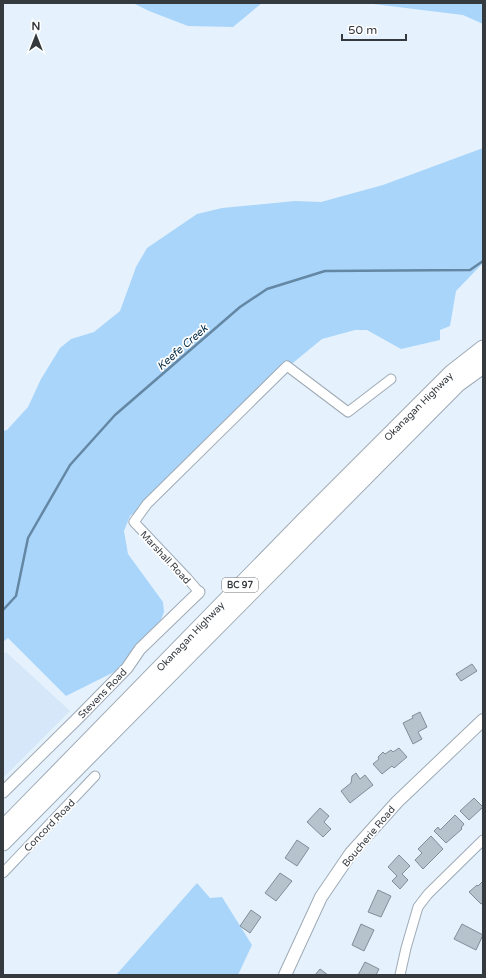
<svg xmlns="http://www.w3.org/2000/svg" width="486" height="978" font-family="'Varela Round',sans-serif">
<rect width="100%" height="100%" fill="#e5f2fd"/>
<path fill="#d5e7f8" d="M6,652L70,711L3,778V654Z"/>
<path fill="#a9d5fa" d="M133,3H262L233,27L188,26L149,11Z
M365,3H483V24L463,15Z
M483,148V263L456,291L450,326L440,330V340L401,349L367,330H355L322,339L294,362L153,499L130,516L124,531L128,554L163,602L164,612L153,640L114,672L66,696L8,638L3,642V431L7,430L28,407L41,379L60,348L71,339L94,332L120,311L136,267L147,248L197,214L222,208L295,201L321,202L383,185Z
M197,883L210,898L222,897L252,945L238,975H116Z"/>
<g fill="none" stroke-linecap="round" stroke-linejoin="round">
<path stroke="#6487a4" stroke-width="2.5" d="M3,610L16,596L28,538L70,465L115,415L240,307L267,289L325,271L470,270L483,261"/>
</g>
<path fill="#b6c3cd" stroke="#818d97" d="M472,664L477,671L461,681L456,674Z
M420,712L427,727L418,732L422,739L413,744L403,723L413,718L412,716Z
M399,748L407,757L394,768L392,766L382,774L373,764L379,759L378,757L383,752L385,754L391,750L393,752Z
M356,773L360,779L365,775L373,785L350,803L341,791L351,783L352,776Z
M474,798L483,807L469,820L460,811Z
M320,808L329,816L324,822L331,829L323,837L307,822Z
M455,815L464,824L461,828L462,829L446,843L434,831L438,827L440,830Z
M431,836L443,849L423,869L415,860L422,853L418,849Z
M297,840L309,848L297,866L285,858Z
M399,855L410,866L402,874L408,880L400,889L392,881L397,876L388,867Z
M280,873L292,881L276,901L265,893Z
M483,881V903L481,904L469,892L477,885L478,886Z
M378,890L391,896L381,917L368,912Z
M251,910L261,917L250,933L240,926Z
M361,924L374,930L364,951L352,945Z
M462,924L483,935L476,950L454,939Z
M365,962L379,969L376,975H358Z
M320,969L328,975H315Z"/>
<g fill="none" stroke-linecap="round" stroke-linejoin="round">
<defs>
<path id="minor" d="M199,592L187,578L134,522L147,504L287,366L348,412L391,379
M3,873L95,776
M400,975L406,948L418,907L428,894L483,840"/>
<path id="tertiary" d="M3,792L78,718L127,668L140,649L199,592"/>
<path id="secondary" d="M285,975L321,897L351,853L397,802L483,720"/>
<path id="trunk" d="M3,828L303,521L451,373L483,348
M3,843L458,384L483,366"/>
</defs>
<use href="#minor" stroke="#9eaab5" stroke-width="11"/>
<use href="#tertiary" stroke="#9eaab5" stroke-width="13"/>
<use href="#secondary" stroke="#9eaab5" stroke-width="14"/>
<use href="#trunk" stroke="#9eaab5" stroke-width="17"/>
<use href="#minor" stroke="#fff" stroke-width="9"/>
<use href="#tertiary" stroke="#fff" stroke-width="11"/>
<use href="#secondary" stroke="#fff" stroke-width="12"/>
<use href="#trunk" stroke="#fff" stroke-width="15"/>
</g>
<g text-anchor="middle" stroke-width="3.5" stroke-linejoin="round" paint-order="stroke">
<rect fill="#fff" stroke="#727579" stroke-width="1" x="222" y="578" width="36" height="14" rx="3"/>
<g font-size="9" font-weight="bold" fill="#353a3f">
<text x="240" y="588">BC 97</text>
</g>
<g font-size="10" fill="#353a3f" stroke="#fff">
<text transform="translate(418 406) rotate(-45)" y="4">Okanagan Highway</text>
<text transform="translate(166 557) rotate(47)" y="4">Marshall Road</text>
<text transform="translate(190 636) rotate(-46)" y="4">Okanagan Highway</text>
<text transform="translate(102 693) rotate(-46)" y="4">Stevens Road</text>
<text transform="translate(49 825) rotate(-46)" y="4">Concord Road</text>
<text transform="translate(368 836) rotate(-50)" y="4">Boucherie Road</text>
</g>
<g font-size="11" font-style="italic" fill="#072e49" stroke="#fff">
<text transform="translate(182 347) rotate(-41)" y="4">Keefe Creek</text>
</g>
</g>
<rect width="486" height="978" fill="none" stroke="#353a3f" stroke-width="8"/>
<g transform="translate(36 36)" stroke="#ffffff" stroke-width="3" paint-order="stroke">
<path d="M0-3L7 15L0 10L-7 15Z" fill="#353a3f"/>
<text y="-6" font-size="11" font-weight="bold" text-anchor="middle" fill="#353a3f">N</text>
</g>
<path d="M342 34v6h64v-6" fill="none" stroke="#353a3f" stroke-width="2"/>
<text x="348" y="34" font-size="12" fill="#353a3f" stroke="#ffffff" stroke-width="3" paint-order="stroke">50 m</text>
</svg>
